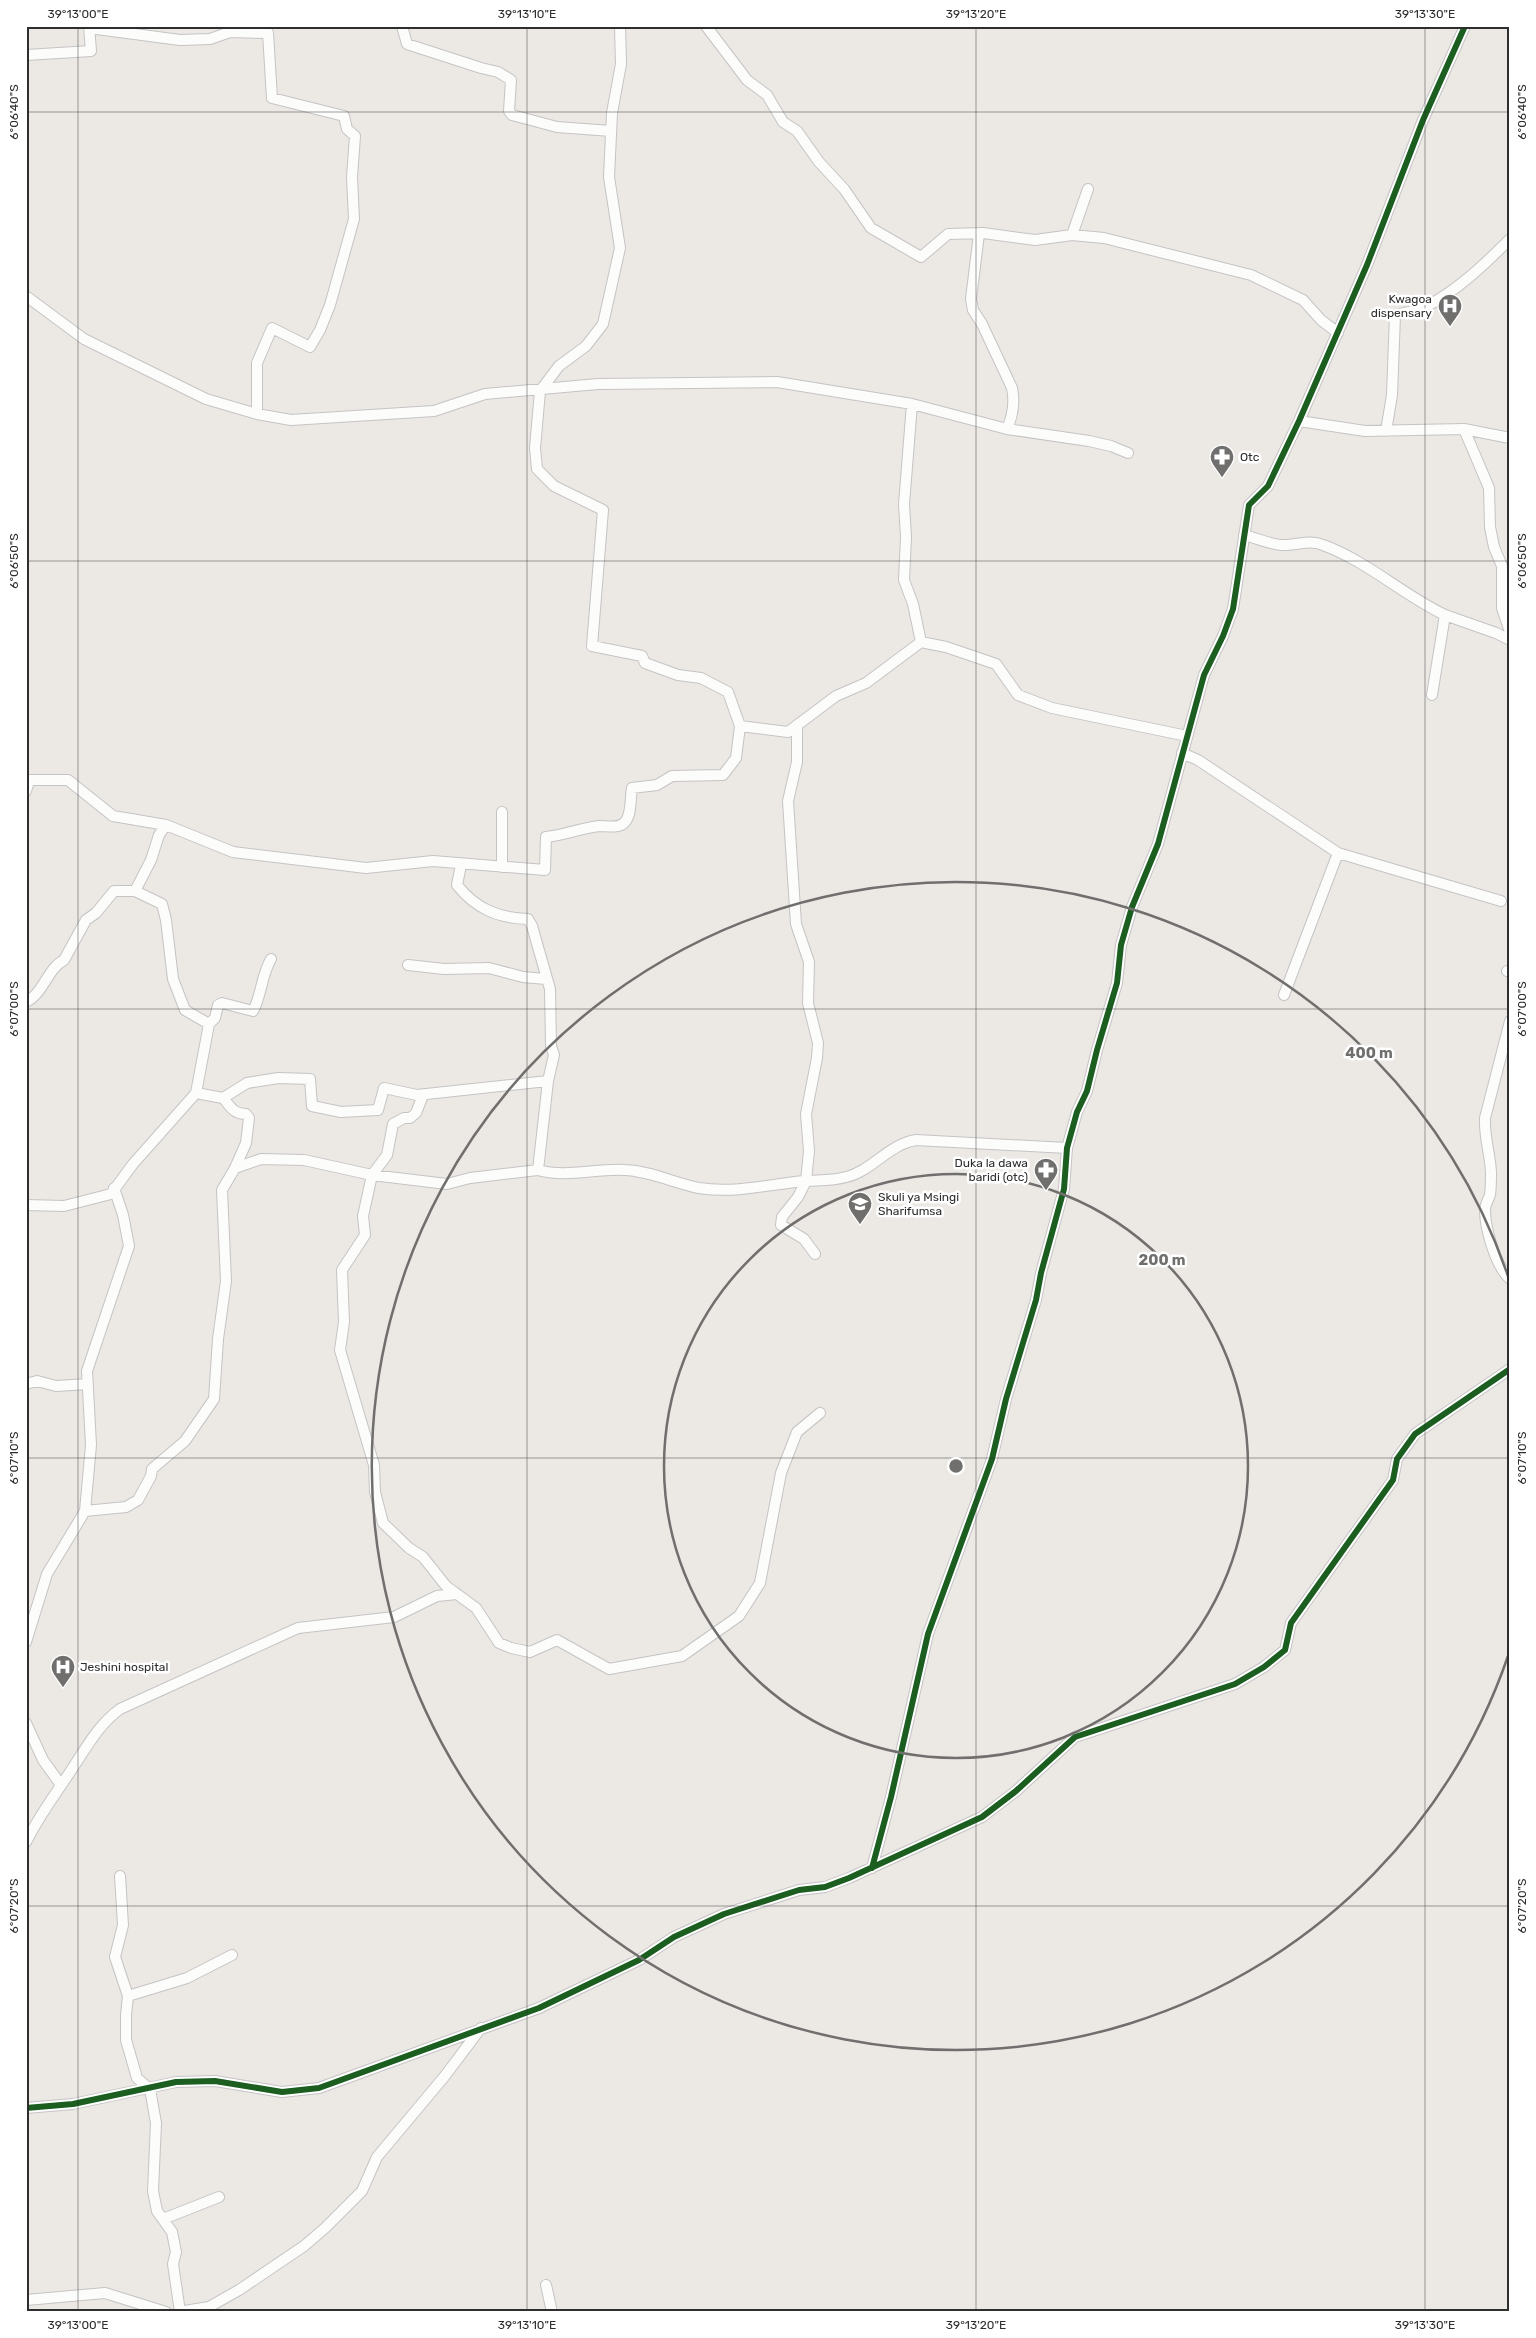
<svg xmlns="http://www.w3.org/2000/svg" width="1536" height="2338" font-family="Rubik,sans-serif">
<rect width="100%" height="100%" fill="#ece8e4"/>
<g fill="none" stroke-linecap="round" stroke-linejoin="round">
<defs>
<path id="minor" d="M402,26L407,44L481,68L498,72L511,80L509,111L512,115L557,127L611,131
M620,26L621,64L612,113L609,177L620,248L603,324L586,346L559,366L540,391L535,448L537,469L554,486L603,510L592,646L642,656L645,663L678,675L701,678L728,692L740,726L788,732L836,696L866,683L921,642
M706,26L747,80L767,95L783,122L797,131L819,162L844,189L871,228L921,257L948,234L983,233L1035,240L1072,235L1104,238L1251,275L1303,300L1321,320L1338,333
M89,28L180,40L210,39L230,32L268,33L272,98L344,116L347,129L355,136L352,177L354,219L330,305L320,330L310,347L272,328L257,363V414
M26,55L91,51L89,26
M979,234L971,299L973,310L982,324L1012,388C1015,402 1013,415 1007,429
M1072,235L1088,189
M26,296L84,339L206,399L257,414L291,420L434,411L485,394L598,384L777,382L912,404L1007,429L1089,441L1111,446L1128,453
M912,404L904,504L906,537L904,580L913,604L921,642
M1299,421L1365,431L1464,429L1510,438
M1464,429L1489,488L1490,527L1494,547L1502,566V608L1510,632
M1386,431L1392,395L1395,315C1405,313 1416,311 1425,307C1456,292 1486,263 1510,239
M1244,535C1256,538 1269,544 1281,545C1296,546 1309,539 1323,545C1367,561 1403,595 1445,615L1432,695
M1445,615L1496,633L1510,640
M921,642L946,647L996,664L1018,695L1052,708L1187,736
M797,725V762L788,801L796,924L809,962L808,1003L818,1043L817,1058L806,1114L809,1151L806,1181L798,1197L782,1217L781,1225L804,1239L815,1254
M1182,753L1198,760L1338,853L1284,995
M26,780H68L113,816L166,825L233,852L366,868L433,861L545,870L546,837C565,835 581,828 599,826C608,826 619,829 625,822C632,814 630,798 632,788L657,785L672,776L723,775L736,758L740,726
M26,791L29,781
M502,812V867
M166,825L159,835L151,860L135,891L162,904L166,920L173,979L185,1010L209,1024
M1338,853L1501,901
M408,965L444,969L489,968L523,977L546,979
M1507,971L1510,972
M26,1002C44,993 47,969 64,960L86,920L96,913L114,891H135
M1510,1021L1485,1118C1484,1137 1490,1153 1491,1172C1491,1179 1491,1188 1490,1195C1488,1200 1485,1205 1485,1210C1485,1229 1496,1267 1510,1279
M196,1093L223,1098L247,1083L278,1078L310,1079L312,1106L341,1112L378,1110L384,1088L417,1095L548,1081L554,1055L551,1046L550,989L532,926L528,919C498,918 476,909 457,885L461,865
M423,1095L416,1113L410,1118H404L393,1124L387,1155L372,1175L363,1216L365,1235L342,1270L344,1322L340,1350L374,1465L375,1492L383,1523L409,1548L423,1557L446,1586L476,1608L499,1643L511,1648L530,1652L557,1640L609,1669L682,1656L739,1616L760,1583L781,1473L797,1432L820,1413
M223,1098C230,1106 233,1114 246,1114L249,1118L246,1143L235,1168
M538,1170C565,1178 597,1168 625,1170C650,1171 674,1183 699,1188C735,1194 769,1184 805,1181C819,1180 832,1181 846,1177C872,1171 889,1144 916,1140L1067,1148
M26,1205L64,1206L111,1194L133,1164L196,1093L209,1024L215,1018L218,1005L222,1003L253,1011C262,994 261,976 271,959
M26,1384L37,1381L56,1386L88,1384
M85,1511L126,1507L138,1500L151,1476L152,1469L185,1441L214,1399L218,1339L226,1281L222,1190L235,1168L261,1159L304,1160L372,1175L447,1184L470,1178L538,1170L548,1081
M26,1642L47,1574L85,1511L91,1445L87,1371L129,1246L123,1215L114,1188
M26,1723L43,1760L61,1785
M26,1842C40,1814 55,1795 72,1769C87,1747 98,1725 120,1709L298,1628L394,1617L437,1596L457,1594
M872,1868L891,1797L928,1634L992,1459L1006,1399L1036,1300L1041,1273L1064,1189L1067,1148L1077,1112L1087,1091L1097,1050L1117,983L1121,945L1132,907L1158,844L1204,675L1223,636L1233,609L1249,505L1268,486L1299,421L1367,265L1423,120L1465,26
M120,1876L123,1925L115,1957L128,1996L126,2015V2040L137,2078L150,2089L156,2123L153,2191L157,2211L172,2232L176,2252L173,2264L180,2312
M128,1996L187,1978L232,1955
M26,2108L73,2104L176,2082L215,2081L282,2092L319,2088L539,2008L639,1960L674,1937L724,1914L799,1890L825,1887L849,1878L982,1817L1016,1791L1075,1737L1235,1684L1264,1667L1285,1650L1291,1623L1393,1480L1397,1459L1415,1434L1510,1369
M163,2219L219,2197
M546,2285L552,2312
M26,2300L105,2293L166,2312
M178,2312L209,2307L239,2290L304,2246L325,2228L362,2191L377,2157L444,2077L481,2028"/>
</defs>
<use href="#minor" stroke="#c5c4c5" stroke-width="12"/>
<use href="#minor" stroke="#fcfcfb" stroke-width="10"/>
<defs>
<path id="cycleway" d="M872,1868L891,1797L928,1634L992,1459L1006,1399L1036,1300L1041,1273L1064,1189L1067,1148L1077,1112L1087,1091L1097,1050L1117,983L1121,945L1132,907L1158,844L1204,675L1223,636L1233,609L1249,505L1268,486L1299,421L1367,265L1423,120L1465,26
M26,2108L73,2104L176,2082L215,2081L282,2092L319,2088L539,2008L639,1960L674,1937L724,1914L799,1890L825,1887L849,1878L982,1817L1016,1791L1075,1737L1235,1684L1264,1667L1285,1650L1291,1623L1393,1480L1397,1459L1415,1434L1510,1369"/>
</defs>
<use href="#cycleway" stroke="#fff" stroke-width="9"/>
<use href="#cycleway" stroke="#1b5e20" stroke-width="6"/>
</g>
<path fill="none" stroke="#2e2e2e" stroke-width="1" stroke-opacity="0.45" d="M78,26V2312M527,26V2312M976,26V2312M1425,26V2312M26,112H1510M26,561H1510M26,1009H1510M26,1458H1510M26,1906H1510"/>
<g fill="none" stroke="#706f6e" stroke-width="2.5">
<circle cx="956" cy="1466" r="292"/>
<path d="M1508 1656A584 584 0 1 1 1508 1276"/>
</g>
<defs>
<symbol id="hospital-pin" viewBox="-11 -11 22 30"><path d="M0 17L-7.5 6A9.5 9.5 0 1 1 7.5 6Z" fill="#706f6e" stroke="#fff"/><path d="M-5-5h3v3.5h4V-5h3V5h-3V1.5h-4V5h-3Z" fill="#fff"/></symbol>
<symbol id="pharmacy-pin" viewBox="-11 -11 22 30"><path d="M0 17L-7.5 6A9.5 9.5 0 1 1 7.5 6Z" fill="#706f6e" stroke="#fff"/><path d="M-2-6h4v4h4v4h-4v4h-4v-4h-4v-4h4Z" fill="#fff"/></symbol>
<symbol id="school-pin" viewBox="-11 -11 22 30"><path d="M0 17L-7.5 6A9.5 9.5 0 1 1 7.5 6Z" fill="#706f6e" stroke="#fff"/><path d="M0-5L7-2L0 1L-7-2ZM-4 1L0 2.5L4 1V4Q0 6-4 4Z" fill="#fff"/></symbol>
</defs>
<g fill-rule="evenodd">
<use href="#hospital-pin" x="1436" y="292" width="28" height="38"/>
<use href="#pharmacy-pin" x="1208" y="443" width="28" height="38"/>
<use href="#pharmacy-pin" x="1032" y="1156" width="28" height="38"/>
<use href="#school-pin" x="846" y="1190" width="28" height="38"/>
<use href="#hospital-pin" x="49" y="1653" width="28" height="38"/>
</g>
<g text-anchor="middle" stroke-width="5" stroke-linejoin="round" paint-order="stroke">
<g font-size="12" fill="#2e2e2e" stroke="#fff" text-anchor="start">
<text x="1432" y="303" text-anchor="end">Kwagoa<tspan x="1432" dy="14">dispensary</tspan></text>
<text x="1240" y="461">Otc</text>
<text x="1028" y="1167" text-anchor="end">Duka la dawa<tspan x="1028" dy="14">baridi (otc)</tspan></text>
<text x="878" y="1201">Skuli ya Msingi<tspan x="878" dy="14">Sharifumsa</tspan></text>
<text x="80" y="1671">Jeshini hospital</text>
</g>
</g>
<circle cx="956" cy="1466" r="8" fill="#706f6e" stroke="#fff" stroke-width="2.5"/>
<g font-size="15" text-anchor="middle" font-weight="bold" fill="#706f6e" stroke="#fff" stroke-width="5" stroke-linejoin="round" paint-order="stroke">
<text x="1369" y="1058">400 m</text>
<text x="1162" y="1265">200 m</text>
</g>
<rect width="1536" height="2338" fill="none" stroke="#ffffff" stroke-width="55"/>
<rect x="28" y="28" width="1480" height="2282" fill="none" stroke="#2e2e2e" stroke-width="2"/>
<g font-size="12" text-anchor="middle" fill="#2e2e2e">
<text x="78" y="18">39°13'00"E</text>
<text x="527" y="18">39°13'10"E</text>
<text x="976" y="18">39°13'20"E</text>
<text x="1425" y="18">39°13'30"E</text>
<text transform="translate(14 112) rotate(-90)" y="4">6°06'40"S</text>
<text transform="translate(1522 112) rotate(-90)" y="4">6°06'40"S</text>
<text transform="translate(14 561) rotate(-90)" y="4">6°06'50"S</text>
<text transform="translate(1522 561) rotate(-90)" y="4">6°06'50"S</text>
<text transform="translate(14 1009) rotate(-90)" y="4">6°07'00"S</text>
<text transform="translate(1522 1009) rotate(-90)" y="4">6°07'00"S</text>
<text transform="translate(14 1458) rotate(-90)" y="4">6°07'10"S</text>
<text transform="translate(1522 1458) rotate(-90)" y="4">6°07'10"S</text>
<text transform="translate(14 1906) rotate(-90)" y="4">6°07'20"S</text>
<text transform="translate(1522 1906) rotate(-90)" y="4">6°07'20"S</text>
<text x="78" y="2329">39°13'00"E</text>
<text x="527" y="2329">39°13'10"E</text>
<text x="976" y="2329">39°13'20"E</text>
<text x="1425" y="2329">39°13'30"E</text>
</g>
</svg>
